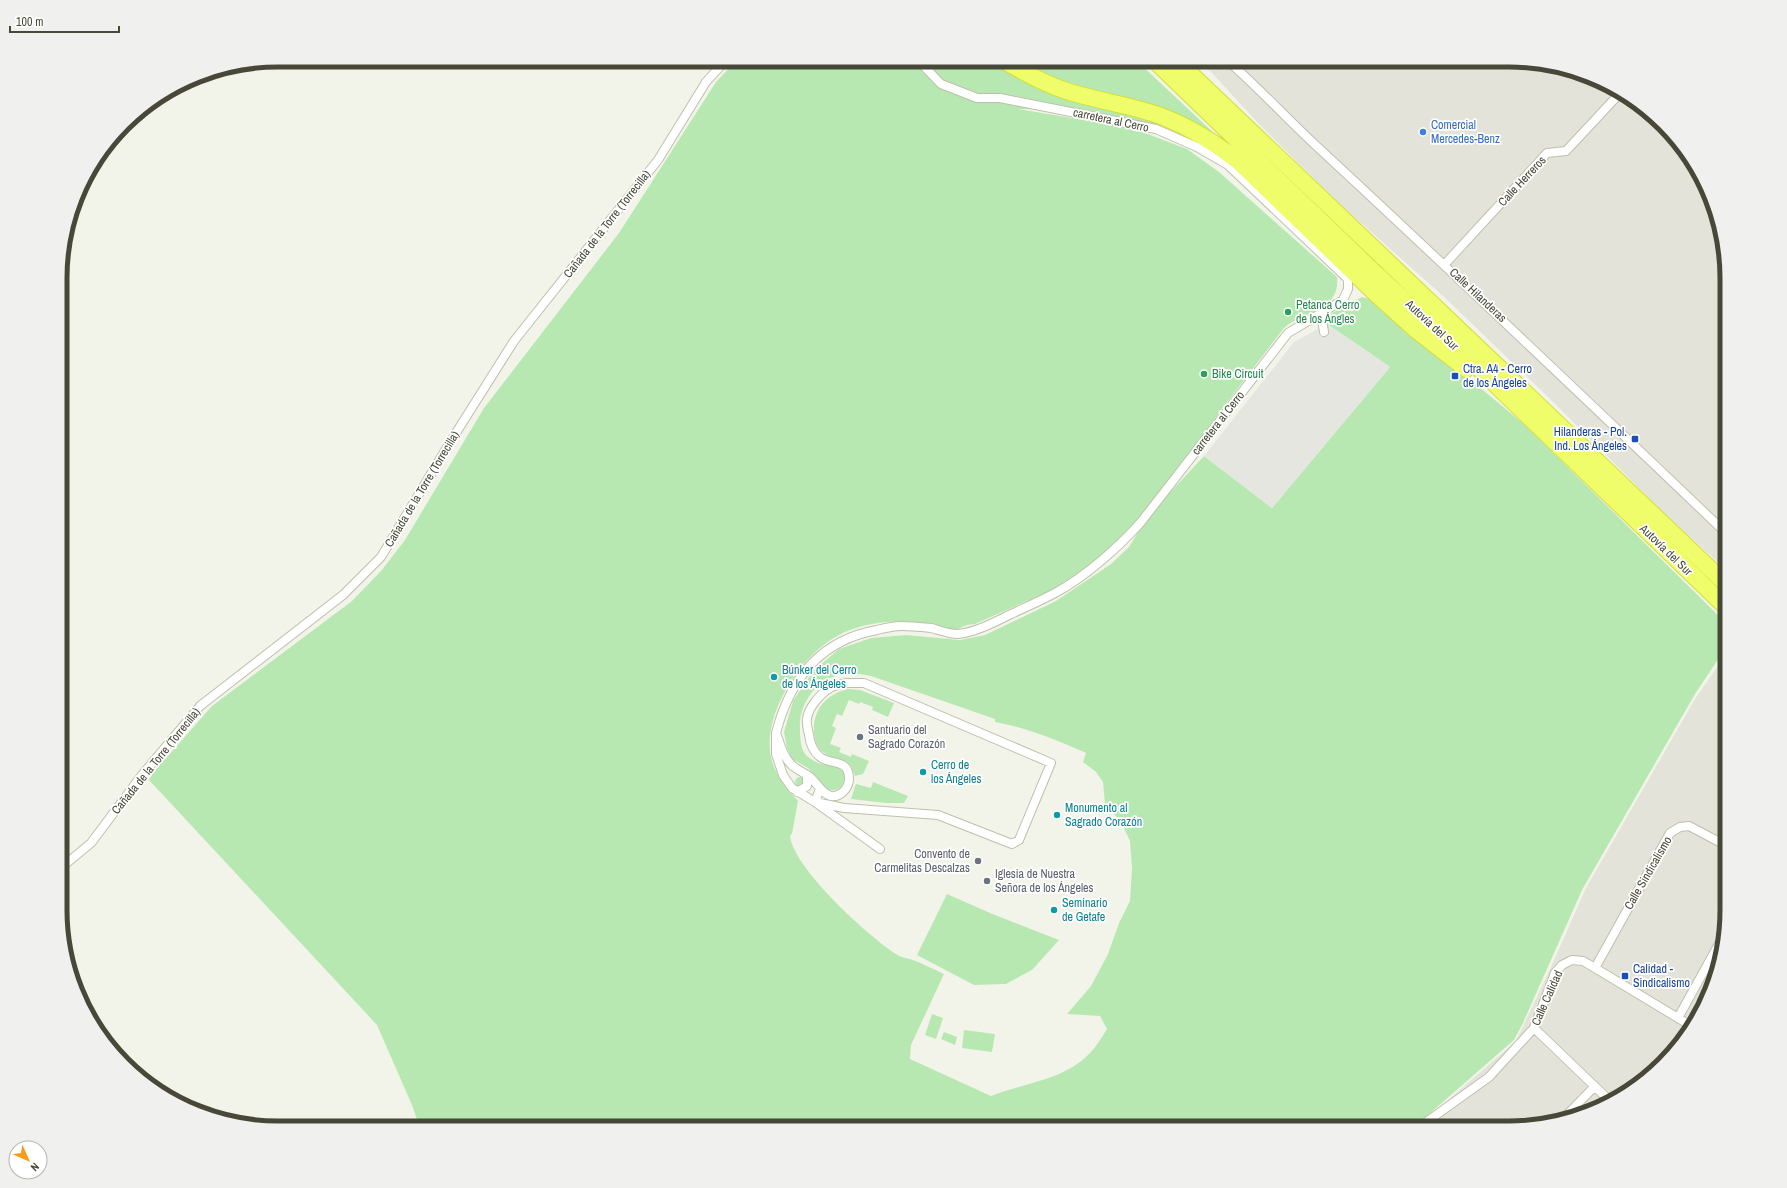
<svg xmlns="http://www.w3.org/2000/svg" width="1787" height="1188" font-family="'Archivo Narrow',sans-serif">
<rect width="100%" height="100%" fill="#f3f4e9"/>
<path fill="#e4e3da" d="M1200,60H1509L1579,71L1630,97L1673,134L1698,169L1720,221L1727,264V571L1661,510L1546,395L1442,295L1334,199L1259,124Z
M1727,653V924L1716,980L1690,1031L1653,1074L1618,1099L1566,1121L1523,1128H1416L1516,1041L1550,969L1586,888L1695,699Z"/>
<path fill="#b8e8b2" d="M737,60H1136L1218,137L1085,110L1018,109L1132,128L1187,149L1219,172L1337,277C1341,311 1303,311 1284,328L1222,409L1141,522L1101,557L1054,589L975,624L967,625L955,630C917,619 875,617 839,635C801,654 759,718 772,761C777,778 787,789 798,801L792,834L790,835C792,867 868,936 896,954C900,957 905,958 910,959C922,963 933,969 944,974L911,1045L910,1059L991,1096C1024,1083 1064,1080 1089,1054C1096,1047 1102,1037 1107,1029L1100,1016L1067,1014L1091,986L1108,954L1119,923L1130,901L1132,868L1130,841L1121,822L1105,804L1103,782L1096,772L1083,762L1086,753C1057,740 1027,728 995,722V719L871,676C861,674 848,672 838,675C813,682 798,707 800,731C800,738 801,750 806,755C810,759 819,764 825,765C828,766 833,765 837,767C839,768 842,771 844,773C845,785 841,792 828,790L808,768L792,759L787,748L784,732L793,701L813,671L839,649L871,638L906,635L960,640L985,635L1056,601L1111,564L1129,547L1148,516L1204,456L1272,508L1390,367L1327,324L1323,318L1362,297L1376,301L1525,425L1727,624V646L1695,694L1582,890L1523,1023L1514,1040L1413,1128H1218L1212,1125L1210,1128H420L412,1105L377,1025L149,780L152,774L212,706L352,601L381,571L405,540L484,408L619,233L716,82Z
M849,689L860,690L894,703L888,717L872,710L873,707L860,702L859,704L849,700L842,716L837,714L832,726L836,728L830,744L841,748L839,752L851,757L852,754L869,761L863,774L855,776C847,751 837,764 823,752C816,747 815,740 814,733C812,710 827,693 849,689Z
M795 782a5 5 0 1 1 10 0a5 5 0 1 1-10 0Z
M873,782L908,796L904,803H886L851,799L856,784L871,788Z
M947,894L990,913L1059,940L1032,970L1006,984L974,985L917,955Z
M932,1014L943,1018L936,1039L925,1035Z
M964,1030L995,1034L992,1052L962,1048Z
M944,1032L957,1037L955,1045L941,1039Z"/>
<path fill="#e5e6e0" d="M1327,324L1390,367L1272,508L1204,456L1294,342Z"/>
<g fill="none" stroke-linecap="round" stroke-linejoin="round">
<defs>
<path id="minor" d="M1227,60C1261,90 1291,123 1324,153C1460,279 1593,406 1727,534
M1445,264L1547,153L1566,151L1621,92
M1321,314L1324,332
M847,683H864L1051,763L1019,840L1012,844L938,815L844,808L815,802L792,788L783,775L776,754V733C780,743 782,755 790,763C794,769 804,772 810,777C819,785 828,805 843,792C847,788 849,785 849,779C849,757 829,766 819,756C812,750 810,743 809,735C808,730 806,724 807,719C808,708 820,694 830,688C834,685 842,684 847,683Z
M776,733C790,679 820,640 877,630C885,628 893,626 901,626C911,626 921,627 931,628C939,630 949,634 958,634C976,632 993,623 1009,615C1024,608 1040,601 1055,593C1085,577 1119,547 1141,522L1288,333L1343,300L1348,289V279L1228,165L1197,147L1156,129L1000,98H977L941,84L918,60
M820,789L815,802L880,849
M797,792L807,786V775
M62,867L91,843L142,775L200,706L343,595L381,557L449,444L514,341L658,160L706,82L726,60
M1595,968L1670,833L1680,827L1689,826L1727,846
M1678,1018L1725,933
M1534,1028L1611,1102
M1561,1121L1595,1086
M1418,1128L1489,1077L1534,1028L1555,973L1562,965L1572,960L1583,961L1595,968L1693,1027"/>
<path id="motorway" d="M1003,60C1023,72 1044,84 1067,91C1098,101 1131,105 1161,116C1190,127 1214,142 1238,161L1375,293L1416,330L1466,369
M1154,60L1376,274L1470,360L1727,608
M1176,60L1727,585"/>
</defs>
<use href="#minor" stroke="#bec0ab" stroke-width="10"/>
<use href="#motorway" stroke="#d4dd3a" stroke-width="18"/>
<use href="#minor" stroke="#fff" stroke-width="8"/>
<use href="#motorway" stroke="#f0fd6b" stroke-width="16"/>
</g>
<circle fill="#3f7fe0" stroke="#fff" stroke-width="1.5" cx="1423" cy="132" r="4"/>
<g fill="#2e9e5b" stroke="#fff" stroke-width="1.5">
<circle cx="1288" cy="312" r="4"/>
<circle cx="1204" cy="374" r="4"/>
</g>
<g fill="#1a4fb4" stroke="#fff" stroke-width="1.5">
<rect x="1451" y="372" width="8" height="8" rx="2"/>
<rect x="1631" y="435" width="8" height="8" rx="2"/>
<rect x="1621" y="972" width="8" height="8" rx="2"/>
</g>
<g fill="#0f9aa8" stroke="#fff" stroke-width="1.5">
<circle cx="774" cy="677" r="4"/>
<circle cx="923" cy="772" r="4"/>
<circle cx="1057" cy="815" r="4"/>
<circle cx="1054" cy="910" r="4"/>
</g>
<g fill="#6b7280" stroke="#fff" stroke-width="1.5">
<circle cx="860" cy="737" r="4"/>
<circle cx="978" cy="861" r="4"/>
<circle cx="987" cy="881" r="4"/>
</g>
<g text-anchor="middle" stroke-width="3.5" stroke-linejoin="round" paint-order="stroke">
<g font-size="12" fill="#474837" stroke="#fff">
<text transform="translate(1111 120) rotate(12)" y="4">carretera al Cerro</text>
<text transform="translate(1522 181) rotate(-47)" y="4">Calle Herreros</text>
<text transform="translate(607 224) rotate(-52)" y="4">Cañada de la Torre (Torrecilla)</text>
<text transform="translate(1478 295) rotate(43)" y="4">Calle Hilanderas</text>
<text transform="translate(1432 325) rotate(43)" y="4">Autovía del Sur</text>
<text transform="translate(1218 423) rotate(-52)" y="4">carretera al Cerro</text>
<text transform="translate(422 489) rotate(-59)" y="4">Cañada de la Torre (Torrecilla)</text>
<text transform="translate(1666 550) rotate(44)" y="4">Autovía del Sur</text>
<text transform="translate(156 761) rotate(-51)" y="4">Cañada de la Torre (Torrecilla)</text>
<text transform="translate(1648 873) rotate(-60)" y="4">Calle Sindicalismo</text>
<text transform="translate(1547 998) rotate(-66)" y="4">Calle Calidad</text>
</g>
<g font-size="12" fill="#366cbe" stroke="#fff" text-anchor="start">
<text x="1431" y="129">Comercial<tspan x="1431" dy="14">Mercedes-Benz</tspan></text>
</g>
<g font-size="12" fill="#27864d" stroke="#fff" text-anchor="start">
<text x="1296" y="309">Petanca Cerro<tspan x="1296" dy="14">de los Ángles</tspan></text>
<text x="1212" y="378">Bike Circuit</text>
</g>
<g font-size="12" fill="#164399" stroke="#fff" text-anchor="start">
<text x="1463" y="373">Ctra. A4 - Cerro<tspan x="1463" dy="14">de los Ángeles</tspan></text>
<text x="1627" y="436" text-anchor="end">Hilanderas - Pol.<tspan x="1627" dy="14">Ind. Los Ángeles</tspan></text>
<text x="1633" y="973">Calidad -<tspan x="1633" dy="14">Sindicalismo</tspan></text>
</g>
<g font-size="12" fill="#0d838f" stroke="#fff" text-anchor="start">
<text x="782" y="674">Búnker del Cerro<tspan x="782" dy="14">de los Ángeles</tspan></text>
<text x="931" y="769">Cerro de<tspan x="931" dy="14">los Ángeles</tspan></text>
<text x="1065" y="812">Monumento al<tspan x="1065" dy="14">Sagrado Corazón</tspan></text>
<text x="1062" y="907">Seminario<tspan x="1062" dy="14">de Getafe</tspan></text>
</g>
<g font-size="12" fill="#5b616d" stroke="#fff" text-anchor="start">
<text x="868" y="734">Santuario del<tspan x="868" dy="14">Sagrado Corazón</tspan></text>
<text x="970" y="858" text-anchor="end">Convento de<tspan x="970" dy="14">Carmelitas Descalzas</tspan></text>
<text x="995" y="878">Iglesia de Nuestra<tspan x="995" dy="14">Señora de los Ángeles</tspan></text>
</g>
</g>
<path d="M0 0H1787V1188H0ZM278 67H1509A211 211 0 0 1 1720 278V910A211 211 0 0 1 1509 1121H278A211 211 0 0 1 67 910V278A211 211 0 0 1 278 67Z" fill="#f0f0ef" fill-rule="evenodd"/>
<path fill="none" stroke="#474837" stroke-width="5" d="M278 67H1509A211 211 0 0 1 1720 278V910A211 211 0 0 1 1509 1121H278A211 211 0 0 1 67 910V278A211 211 0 0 1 278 67Z"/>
<g transform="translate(28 1160) rotate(135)"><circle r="19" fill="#ffffff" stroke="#b5b6af"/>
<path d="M0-3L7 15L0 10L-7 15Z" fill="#f99b1b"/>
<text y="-6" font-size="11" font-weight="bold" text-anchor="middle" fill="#474837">N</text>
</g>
<path d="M10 26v6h109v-6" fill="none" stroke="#474837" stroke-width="2"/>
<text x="16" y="26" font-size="12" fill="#474837" stroke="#ffffff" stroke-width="3" paint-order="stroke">100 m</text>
</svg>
